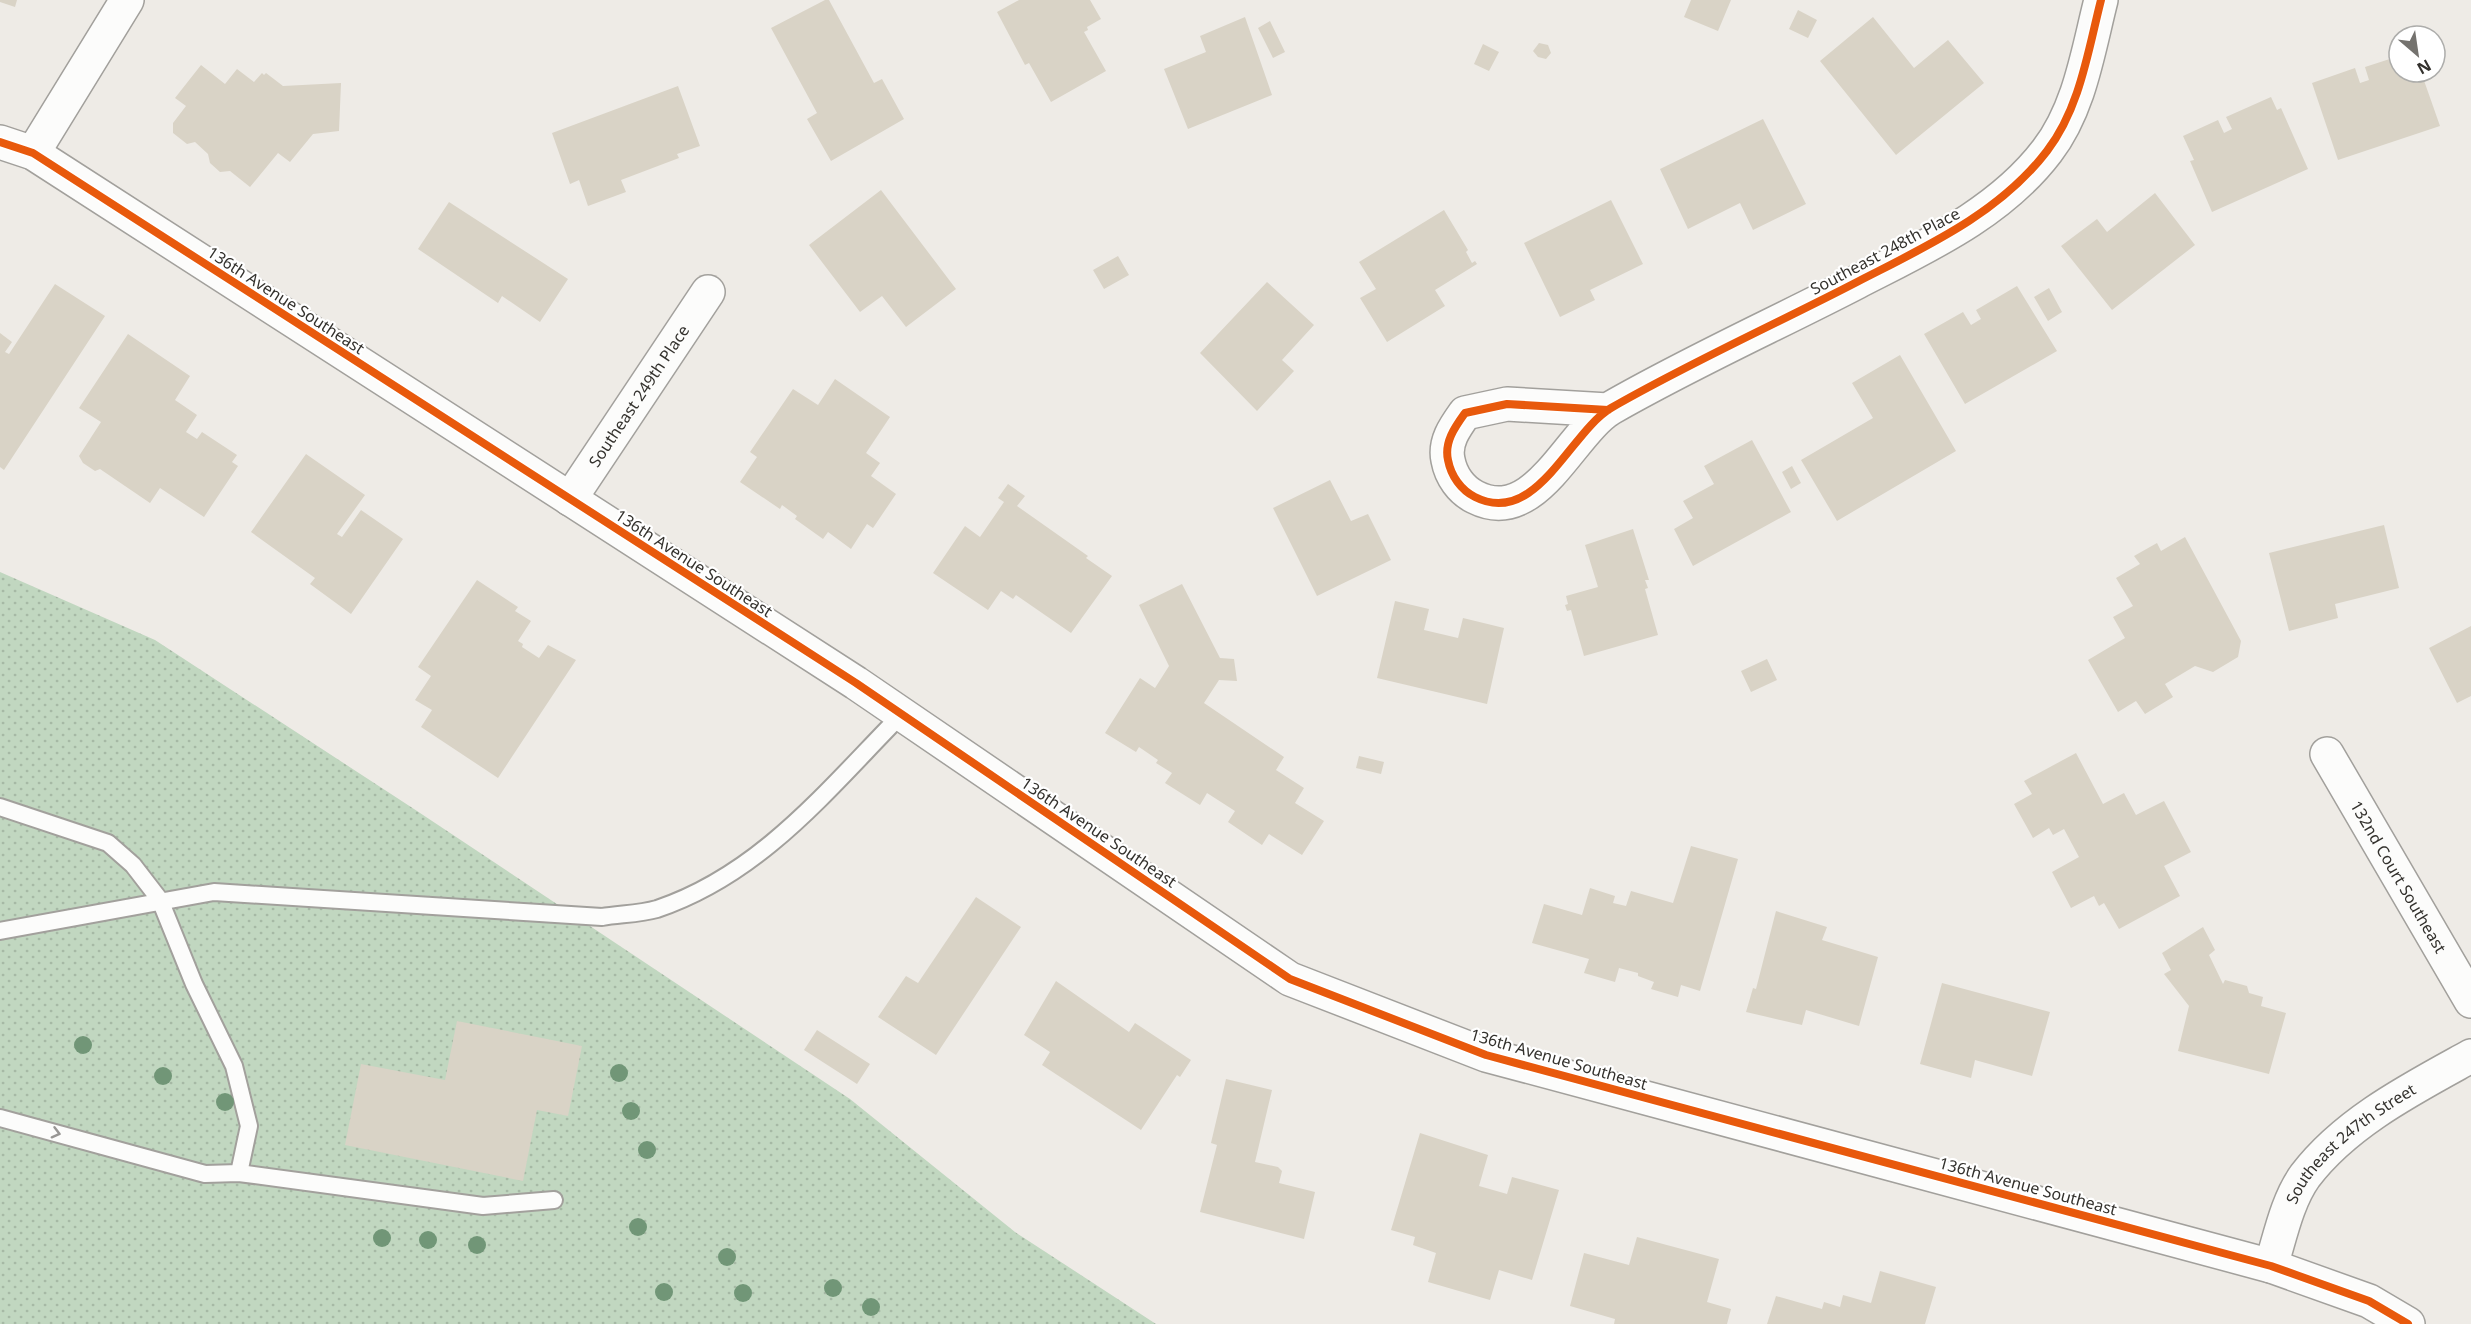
<svg xmlns="http://www.w3.org/2000/svg" width="2471" height="1324" font-family="'Noto Sans',sans-serif">
<defs>
<pattern id="grass-dots" width="8" height="8" patternUnits="userSpaceOnUse" patternTransform="scale(1.5)"><rect width="8" height="8" fill="#c1d7c0"/><path d="M2 2h.1M6 6h.1" fill="none" stroke="#a6b9a5" stroke-width="1.8" stroke-linecap="round"/></pattern>
</defs>
<rect width="100%" height="100%" fill="#eeebe6"/>
<path fill="url(#grass-dots)" d="M0,572L155,640L414,809L850,1099L1015,1232L1156,1324H0Z"/>
<path fill="#d9d3c6" d="M0,0H17L15,7L0,2Z
M825,0H829L874,83L882,79L904,119L831,161L807,119L817,113L771,28Z
M1019,0H1090L1101,19L1087,27L1088,30L1084,32L1106,71L1051,102L1029,63L1025,65L997,12Z
M1691,0H1731L1718,31L1684,17Z
M1798,10L1817,20L1808,38L1789,29Z
M1245,17L1272,95L1188,129L1164,69L1206,52L1200,36Z
M1873,17L1914,68L1948,40L1984,83L1896,155L1820,61Z
M1270,21L1285,52L1273,58L1258,28Z
M1539,43L1548,45L1551,53L1546,59L1538,57L1533,51Z
M1483,44L1499,52L1489,71L1474,64Z
M2399,56V72H2421L2440,126L2338,160L2312,83L2355,68L2360,83L2369,80L2365,67Z
M201,65L225,84L237,69L254,82L262,73L264,75L266,73L283,86L341,83L339,131L313,134L290,162L278,153L250,187L230,171L220,172L210,163L208,154L195,142L187,144L173,133V123L186,106L175,98Z
M678,86L700,146L677,154L679,158L621,180L626,192L588,206L579,180L570,184L552,133Z
M2271,97L2277,110L2281,108L2308,169L2212,212L2190,161L2194,160L2183,136L2218,120L2224,133L2232,129L2226,117Z
M1763,119L1806,204L1753,230L1740,203L1688,229L1660,169Z
M881,190L956,289L906,327L882,296L860,312L809,245Z
M2155,193L2195,245L2112,310L2061,246L2097,219L2107,232Z
M1611,200L1643,264L1590,290L1595,300L1560,317L1524,243Z
M449,202L568,279L540,322L502,296L498,303L418,249Z
M1444,210L1468,250L1466,252L1472,263L1475,261L1477,264L1435,290L1445,306L1387,342L1360,298L1376,289L1359,262Z
M1118,256L1129,275L1104,289L1093,270Z
M1267,282L1314,325L1282,360L1294,371L1257,411L1200,353Z
M55,284L105,316L4,470L0,467V333L12,342L5,352L9,354Z
M2017,286L2057,351L1965,404L1924,334L1963,312L1971,325L1981,319L1976,310Z
M2049,288L2062,312L2048,321L2034,297Z
M128,334L190,376L175,400L197,415L186,432L197,439L202,432L237,455L232,462L238,466L204,517L160,488L150,503L100,469L95,471L83,463L79,456L101,422L79,408Z
M1900,355L1956,451L1837,521L1801,460L1873,418L1852,383Z
M835,379L890,417L866,453L880,463L871,476L896,494L873,528L867,524L851,549L828,532L823,539L795,519L797,516L782,505L780,509L740,482L757,457L750,452L793,389L818,405Z
M1752,440L1791,512L1693,566L1674,529L1693,518L1683,501L1714,484L1704,466Z
M306,454L365,495L337,534L342,537L361,510L403,539L351,614L310,584L315,578L251,532Z
M1792,466L1801,483L1791,489L1782,472Z
M1330,480L1351,521L1368,514L1391,560L1317,596L1273,508Z
M1008,484L1025,496L1017,506L1088,556L1086,558L1112,576L1071,633L1016,595L1013,599L1001,591L988,610L933,573L965,526L980,537L1004,502L998,498Z
M2384,525L2399,588L2335,604L2338,618L2289,631L2269,553Z
M1633,529L1649,580H1645L1648,588L1645,589L1658,635L1584,656L1571,610L1567,611L1565,605L1568,604L1566,596L1598,587L1585,545Z
M2185,537L2241,641L2238,657L2213,672L2195,666L2165,684L2173,697L2145,714L2136,701L2118,712L2088,660L2125,638L2113,617L2133,606L2116,578L2140,564L2134,556L2157,543L2161,551Z
M477,580L518,607L515,611L531,621L518,641L523,644L522,647L539,658L548,645L576,660L498,778L421,727L432,710L415,700L431,676L418,667Z
M1182,584L1220,658L1234,659L1237,681L1219,680L1204,703L1284,757L1276,770L1304,788L1295,803L1324,821L1302,855L1269,834L1262,845L1228,822L1235,811L1207,793L1200,805L1165,783L1172,773L1156,763L1158,760L1139,747L1136,752L1105,733L1140,678L1155,688L1169,666L1139,605Z
M1395,601L1429,609L1424,630L1458,638L1463,618L1504,628L1487,704L1377,678Z
M2471,626V696L2457,703L2429,648Z
M1767,659L1777,680L1751,692L1741,671Z
M2076,753L2103,804L2124,793L2136,815L2164,801L2191,852L2164,866L2180,896L2119,929L2104,903L2099,906L2094,896L2071,908L2052,872L2079,857L2064,829L2053,835L2049,828L2033,838L2014,804L2032,794L2024,781Z
M1359,756L1384,762L1381,774L1356,768Z
M1691,846L1738,859L1700,991L1681,985L1678,997L1651,989L1654,982L1638,976V973L1619,968L1615,982L1584,973L1589,959L1532,943L1544,904L1582,915L1590,888L1615,896L1613,903L1626,906L1631,891L1673,903Z
M976,897L1021,927L936,1055L878,1017L906,976L918,983Z
M1776,911L1827,927L1822,940L1878,957L1859,1026L1806,1010L1802,1025L1746,1012L1753,988L1756,989Z
M2203,927L2215,950L2209,955L2223,984L2225,980L2247,986L2249,993L2263,997L2261,1006L2286,1013L2269,1074L2178,1051L2189,1006L2164,974L2171,970L2162,953Z
M1056,981L1129,1032L1135,1023L1191,1060L1180,1077L1177,1075L1141,1130L1042,1065L1050,1052L1024,1035Z
M1942,983L2050,1012L2032,1076L1975,1060L1971,1078L1920,1064Z
M457,1021L582,1046L568,1116L537,1110L523,1181L345,1145L361,1064L445,1080Z
M817,1030L870,1064L857,1084L804,1050Z
M1226,1079L1272,1090L1255,1162L1278,1167L1282,1171L1279,1183L1315,1192L1304,1239L1200,1212L1217,1145L1211,1143Z
M1420,1133L1488,1155L1479,1186L1507,1194L1512,1177L1559,1190L1532,1280L1499,1270L1490,1300L1428,1282L1436,1253L1413,1245L1415,1237L1391,1230Z
M1637,1237L1719,1259L1707,1302L1731,1309L1727,1324H1614L1615,1319L1570,1306L1584,1253L1629,1265Z
M1880,1271L1936,1287L1925,1324H1767L1776,1296L1822,1309L1824,1302L1840,1307L1843,1295L1871,1303Z"/>
<g fill="none" stroke-linecap="round" stroke-linejoin="round">
<defs>
<path id="service" d="M0,807L108,843L133,865L160,900L194,984L234,1066L249,1126L239,1173
M0,931L214,892L602,917C619,914 640,914 657,909C761,874 827,790 902,714
M0,1118L205,1174L239,1173L483,1206L554,1200"/>
<g id="minor">
<path d="M0,142L33,153L856,683L1290,979L1486,1055L2271,1266L2369,1301L2408,1324"/>
<path d="M33,153L127,0"/>
<path d="M1608,410L1507,404L1465,413C1455,427 1444,442 1448,460C1451,476 1461,490 1475,497C1536,528 1570,432 1611,408C1691,362 1776,324 1857,282C1925,247 1999,214 2047,151C2080,108 2088,51 2101,0"/>
<path id="s1" d="M570,499L708,292"/>
<path id="s2" d="M2327,754L2471,1001"/>
<path id="s3" d="M2271,1266C2280,1237 2287,1201 2305,1176C2346,1122 2413,1088 2471,1056"/>
</g>
</defs>
<use href="#service" stroke="#a2a09c" stroke-width="20"/>
<use href="#minor" stroke="#a2a09c" stroke-width="36"/>
<use href="#service" stroke="#fcfcfb" stroke-width="16"/>
<use href="#minor" stroke="#fcfcfb" stroke-width="33"/>
<defs>
<path id="cycleway" d="M0,142L33,153L856,683L1290,979L1486,1055L2271,1266L2369,1301L2408,1324
M1608,410L1507,404L1465,413C1455,427 1444,442 1448,460C1451,476 1461,490 1475,497C1536,528 1570,432 1611,408C1691,362 1776,324 1857,282C1925,247 1999,214 2047,151C2080,108 2088,51 2101,0"/>
</defs>
<use href="#cycleway" stroke="#fff" stroke-width="11"/>
<use href="#cycleway" stroke="#e8590c" stroke-width="8"/>
</g>
<g fill="#719677">
<circle cx="83" cy="1045" r="9"/>
<circle cx="619" cy="1073" r="9"/>
<circle cx="163" cy="1076" r="9"/>
<circle cx="225" cy="1102" r="9"/>
<circle cx="631" cy="1111" r="9"/>
<circle cx="647" cy="1150" r="9"/>
<circle cx="638" cy="1227" r="9"/>
<circle cx="382" cy="1238" r="9"/>
<circle cx="428" cy="1240" r="9"/>
<circle cx="477" cy="1245" r="9"/>
<circle cx="727" cy="1257" r="9"/>
<circle cx="833" cy="1288" r="9"/>
<circle cx="664" cy="1292" r="9"/>
<circle cx="743" cy="1293" r="9"/>
<circle cx="871" cy="1307" r="9"/>
</g>
<defs><path id="oneway-chevron" d="M-2-3.5L2.5 0L-2 3.5" fill="none" stroke-width="1.6" stroke-linecap="round" stroke-linejoin="round" transform="scale(1.5)"/></defs>
<use stroke="#989694" href="#oneway-chevron" transform="translate(56 1133) rotate(15)"/>
<g text-anchor="middle" stroke-width="4.5" stroke-linejoin="round" paint-order="stroke">
<g font-size="16" fill="#33312d" stroke="#fff">
<text transform="translate(1885 251) rotate(-28)" y="6">Southeast 248th Place</text>
<text transform="translate(286 300) rotate(33)" y="6">136th Avenue Southeast</text>
<text dy="6" stroke="none"><textPath href="#s1" startOffset="124">Southeast 249th Place</textPath></text>
<text transform="translate(694 563) rotate(33)" y="6">136th Avenue Southeast</text>
<text transform="translate(1099 832) rotate(34)" y="6">136th Avenue Southeast</text>
<text dy="6" stroke="none"><textPath href="#s2" startOffset="142">132nd Court Southeast</textPath></text>
<text transform="translate(1559 1059) rotate(16)" y="6">136th Avenue Southeast</text>
<text dy="6" stroke="none"><textPath href="#s3" startOffset="152">Southeast 247th Street</textPath></text>
<text transform="translate(2028 1186) rotate(15)" y="6">136th Avenue Southeast</text>
</g>
</g>
<g transform="translate(2417 54) rotate(151)"><circle r="28" fill="#ffffff" stroke="#adadab" stroke-width="1.5"/>
<path d="M0-4.5L10 22L0 15L-10 22Z" fill="#74726e"/>
<text y="-9" font-size="16" font-weight="bold" text-anchor="middle" fill="#33312d">N</text>
</g>
</svg>
